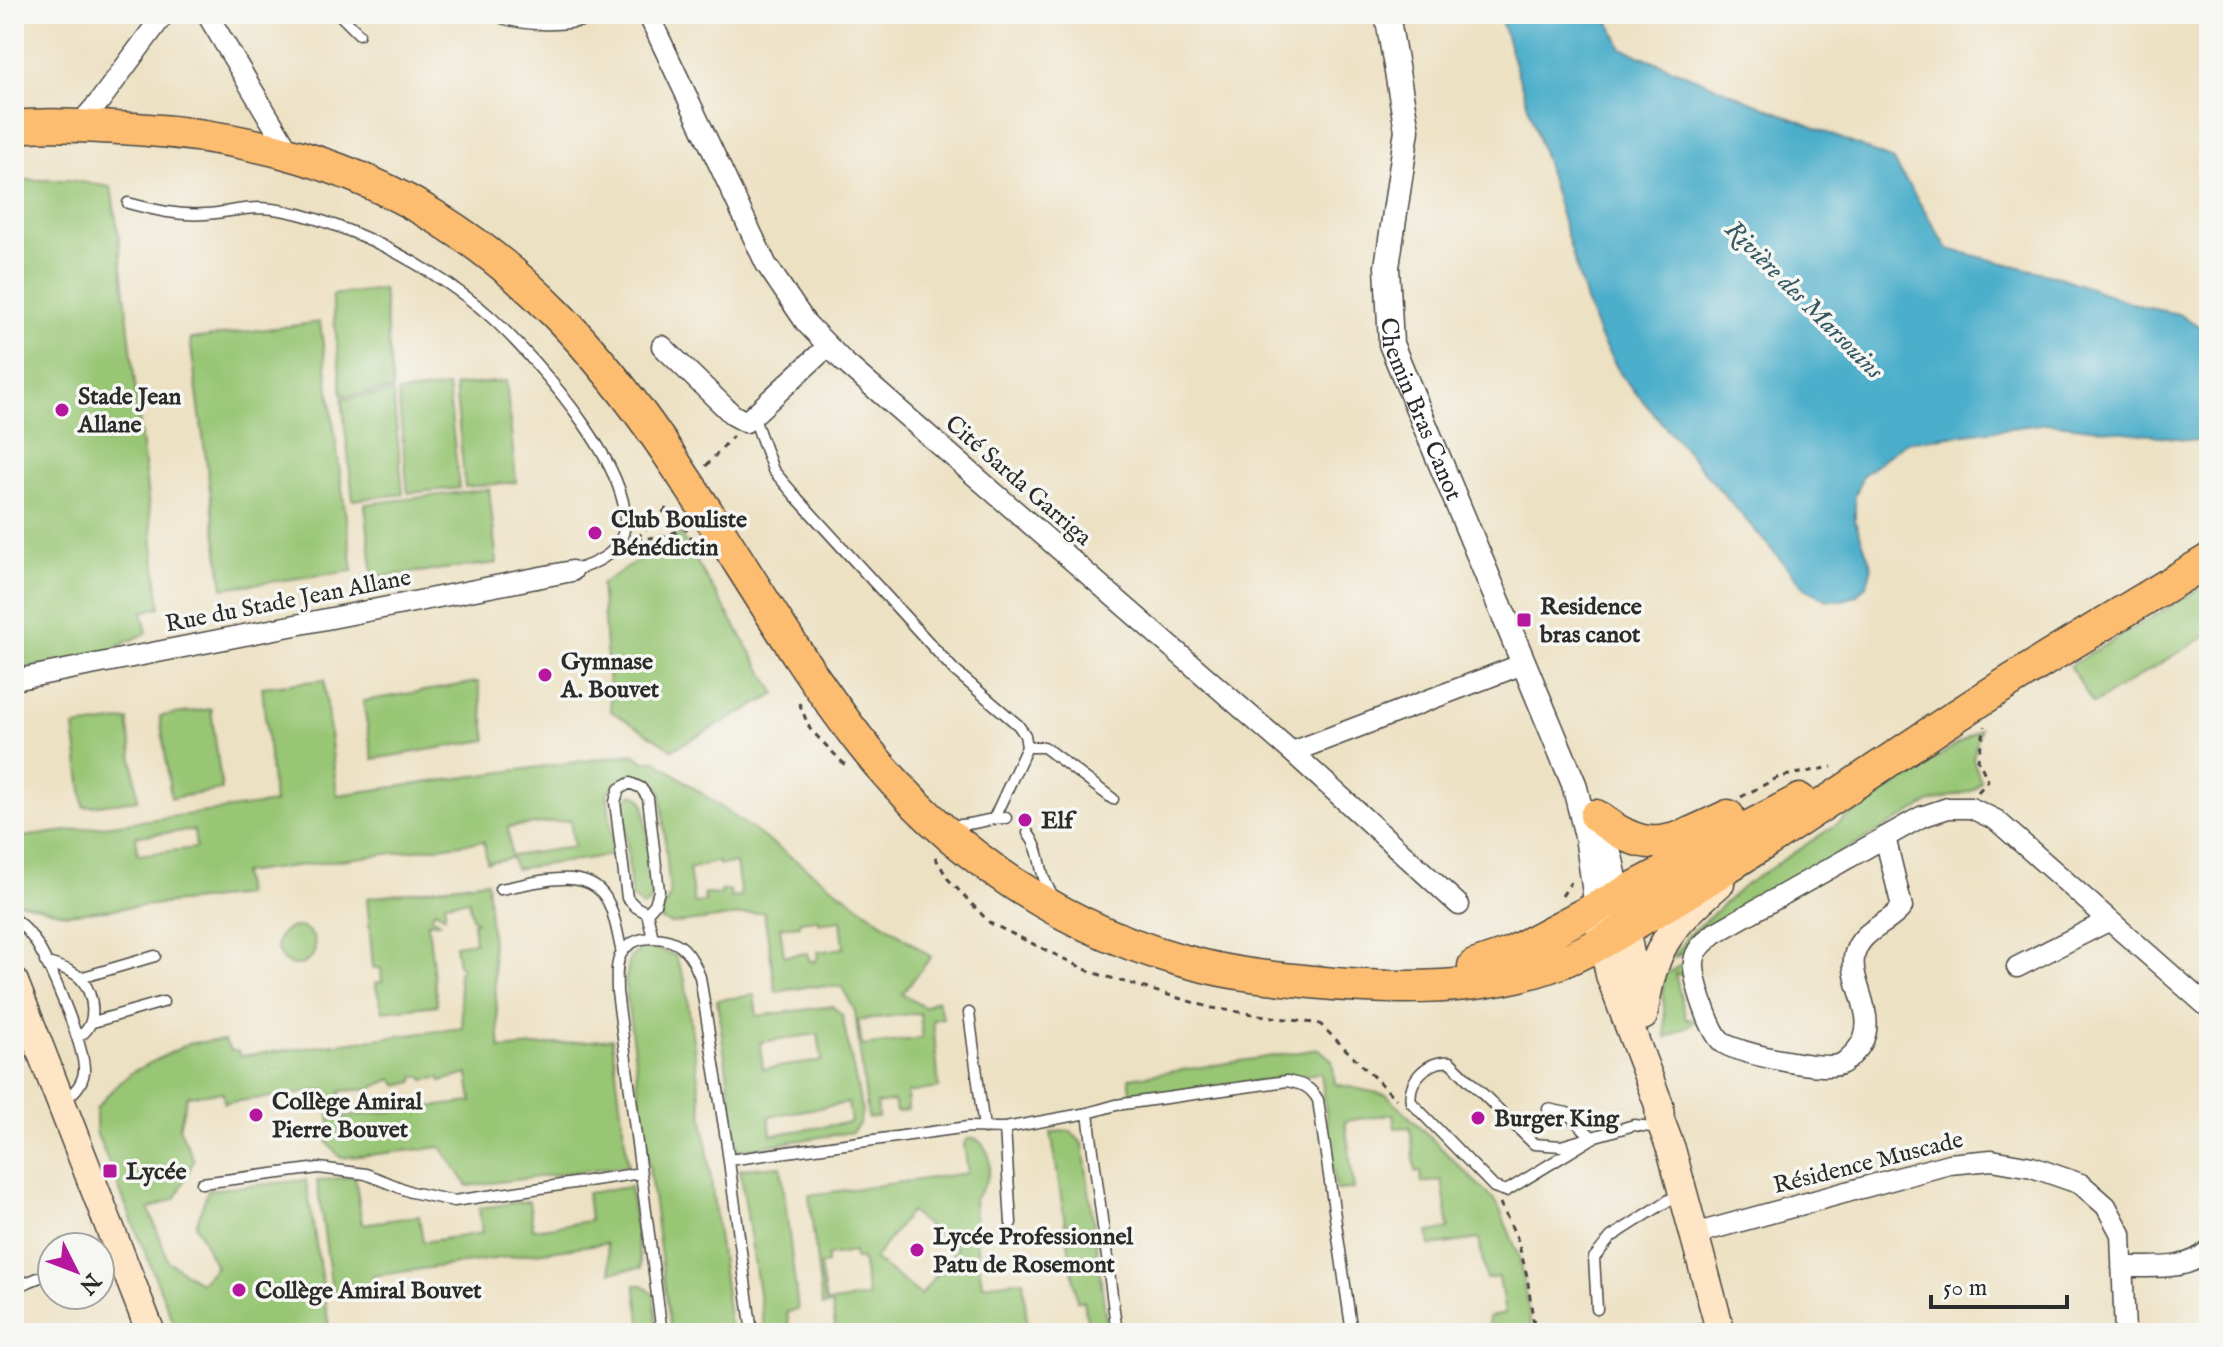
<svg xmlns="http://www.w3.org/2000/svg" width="2223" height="1347" font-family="'IM FELL English',serif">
<rect width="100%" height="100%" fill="#f6f6f2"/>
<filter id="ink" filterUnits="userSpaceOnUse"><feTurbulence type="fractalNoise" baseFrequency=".0125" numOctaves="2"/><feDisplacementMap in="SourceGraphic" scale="16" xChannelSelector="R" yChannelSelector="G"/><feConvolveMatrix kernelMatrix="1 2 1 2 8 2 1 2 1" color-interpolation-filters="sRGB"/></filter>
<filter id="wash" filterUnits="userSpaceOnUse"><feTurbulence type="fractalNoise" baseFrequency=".006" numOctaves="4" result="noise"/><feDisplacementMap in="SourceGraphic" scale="32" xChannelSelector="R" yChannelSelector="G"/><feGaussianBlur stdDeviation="1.8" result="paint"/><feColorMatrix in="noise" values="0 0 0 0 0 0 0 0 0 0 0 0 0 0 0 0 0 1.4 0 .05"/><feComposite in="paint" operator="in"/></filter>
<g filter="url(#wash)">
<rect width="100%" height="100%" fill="#ede1c3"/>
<path fill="#98c674" stroke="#627850" stroke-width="2" fill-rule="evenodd" d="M14,180H69L111,187L118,231L160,607L142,612L147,633L94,657L14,670Z
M383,289L393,390L342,396L332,295Z
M320,322L353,571L223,588L190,339Z
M506,381L516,482L465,487L455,386Z
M448,387L459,488L408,493L398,393Z
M393,393L403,494L353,500L342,399Z
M489,489L497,563L373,577L365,504Z
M680,534L776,694L673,749L611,711L601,584Z
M2209,583V634L2093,704L2070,666Z
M324,680L337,795L634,754L645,762L655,760L931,957L902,994L924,1007L937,1000L943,1018L933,1020L939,1088L907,1093L908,1110L896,1112L894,1101L877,1104L878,1117L868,1118L855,1011L842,987L811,986L776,992L764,912L671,924L661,920L660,915L670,896L661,791L652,779L635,775L607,792L614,855L515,869L512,858L487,862L484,841L242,873L245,895L67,914L14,901V838L274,803L262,687ZM570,820L574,847L511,856L508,827ZM194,830L196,848L138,855L136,836ZM718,861L719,865L736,863L741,897L731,898L730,890L721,891V895L704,894L705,902L694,903L689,869ZM818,919L819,923L841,920L844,948L817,952L818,958L814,962L808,959V953L784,956L780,927L800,925V921ZM920,1013L922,1038L862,1046L858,1020Z
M478,682L487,740L373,759L363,701Z
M211,709L222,790L171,798L160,716Z
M128,720L138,800L84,807L74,727Z
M1980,729L1973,758L1981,782L1974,790L1931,802L1694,935L1687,952L1674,957L1688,936L1745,885Z
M633,794L640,797L644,803L653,894L650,902L643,907L631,896L624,806L627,798Z
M487,881L500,1049L612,1039L628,1165L468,1186L441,1147L341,1158L329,1145L324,1131L331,1129L326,1090L224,1103L223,1092L187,1096L179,1128L194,1160L176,1198L149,1209L168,1261L200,1283L216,1267L196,1225L208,1190L306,1180L330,1333H178L96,1132V1109L109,1093L132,1072L190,1043L224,1040L231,1051H238L240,1056L463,1028L458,972L462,968L458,965L455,945L475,942L473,923L476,921L472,918L469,900L445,903V916L435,910L431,917L440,922L428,923L437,1005L383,1011L375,983L382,982L381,968H373L367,898ZM468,1074L472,1102L344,1117L340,1091L369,1089L392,1079L398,1086L414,1082V1077L422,1076L424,1080L440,1078L441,1081Z
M277 946a19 19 0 1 1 38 0a19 19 0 1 1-38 0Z
M652,948L675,955L685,980L731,1333H671L625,984L630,958L642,949Z
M1685,963L1691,976L1675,974L1686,1019L1698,1020L1666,1038L1662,976Z
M754,995L757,1016L832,1006L842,1015L862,1111L859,1124L852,1132L738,1150L717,1000ZM818,1034L822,1061L763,1069L760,1042ZM848,1103L851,1122L771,1135L769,1116Z
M1319,1049L1332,1060L1335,1084L1387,1095L1497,1203L1519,1256L1532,1333H1490L1488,1317L1505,1314L1499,1277L1486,1279L1479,1239L1430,1246L1428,1232L1449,1229L1442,1180L1422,1183L1421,1171L1416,1172L1410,1127L1395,1128L1393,1114L1345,1121L1354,1189L1336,1190L1321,1073L1132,1097L1129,1078Z
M1070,1131L1083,1144L1107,1328L1103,1333H1077L1089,1331L1084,1301H1077L1051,1132Z
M975,1138C999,1155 991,1180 974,1199L976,1241L982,1285L1023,1280L1028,1333H836L832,1305L822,1306L809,1195L968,1173L964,1143L968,1139ZM910,1212L957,1248L921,1295L874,1259ZM854,1252L855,1259H862L868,1297L826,1303L820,1265L827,1263V1256Z
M781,1166L798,1310L787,1312L790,1333H765L740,1169Z
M355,1176L362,1224L419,1216L423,1242L482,1233L479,1208L529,1201L533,1229L590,1221L587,1193L630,1187L641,1268L611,1272L606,1243L372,1276L373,1284L332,1290L317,1181Z
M635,1285H643L654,1295L658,1333H642Z
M580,1320L583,1333H473Z"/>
<path fill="#4baeca" stroke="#3b6c7a" stroke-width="2" d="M1499,14H1605L1622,48L1893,160L1948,249L2056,276L2144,307L2179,314L2209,332V442L2048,423L1906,442L1863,475L1855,496V521L1872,567L1867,584L1856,596L1843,600H1828L1805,588L1623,378L1600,338L1586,301L1546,163Z"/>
</g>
<g filter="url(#ink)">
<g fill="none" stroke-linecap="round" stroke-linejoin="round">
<defs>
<path id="service" d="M339,14L359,34
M128,203C154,210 178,216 206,214C224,213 241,208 260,208C294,209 333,224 364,237C407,256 458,287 492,318C531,354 656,490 618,544C608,559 588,566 572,571
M754,418L773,470L797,498L954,670L1018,725L1025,735L1027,747L994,818
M1027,747H1044L1113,799
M953,825C972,826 987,818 1006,818
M1028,833C1044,854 1037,873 1052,894
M500,889C534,884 591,862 609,904C616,919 618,937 622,953
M647,913L655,904L659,891L648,798L641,788L630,783L619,789L615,802L627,898L636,907L647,913L653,938
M14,919C21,924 27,930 32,937C47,956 86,1049 84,1072C82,1086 73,1093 63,1102
M45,962C56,966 71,969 80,978C95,993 99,1028 77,1037
M80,978L155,956
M969,1013L984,1128
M93,1022L163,1002
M1548,1109L1567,1113L1593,1138
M1088,1113L1117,1333
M1005,1128L1011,1223
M1593,1138L1506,1191L1494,1187L1411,1102C1407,1081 1428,1059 1450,1062L1534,1144L1561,1146L1634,1125L1660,1128
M729,1160L968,1127L1005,1128L1088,1113L1116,1105L1287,1081C1302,1084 1310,1086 1318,1100L1352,1333
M202,1183L319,1168L366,1174L411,1192L454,1201L641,1173
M14,1288L52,1272
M1597,1309L1594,1258L1611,1237L1680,1193
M662,1333L617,992C617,980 615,965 621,954C633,933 668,934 684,949C692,957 696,967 700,977L726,1139L752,1333
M1682,1333L1717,1327"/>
<path id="minor" d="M207,14L290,153
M506,14C535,22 563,20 593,14
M648,14L766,264L806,323L843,361L1292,752L1459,905
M78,126L99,102L164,14
M662,346L733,415L746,422L828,346
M14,680L572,571
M1292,752L1523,664
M1885,837L1902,907C1889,925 1862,929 1855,953C1846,983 1885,1020 1855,1052C1851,1056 1846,1062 1841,1064C1826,1072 1735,1053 1722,1042C1709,1030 1693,979 1694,962C1695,949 1707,940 1715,933L1921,817L1948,808H1971L1996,820L2209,1008
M2017,967L2108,921
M1694,1234L1949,1164L1992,1160L2032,1167L2081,1184L2106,1206L2121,1234L2125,1333
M2122,1267C2152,1266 2187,1272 2209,1250"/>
<g id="tertiary">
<path id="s1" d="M1387,14L1407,130L1387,267L1391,344L1574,784L1587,836L1597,908"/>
<path d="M1594,812L1611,860L1619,897"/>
</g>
<path id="secondary" d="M1621,910L1640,1003
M1599,921L1610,975L1659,1105L1660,1120L1671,1149L1721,1333
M14,982L151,1333
M1643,1016C1654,946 1667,930 1720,883"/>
<path id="primary" d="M14,127C55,123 95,127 136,129C377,144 527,249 662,444
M707,512C756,588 803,668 859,740C945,851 1066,934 1204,966C1239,975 1276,978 1312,982C1390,990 1482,992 1556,964C1595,949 1633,924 1669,903C1753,853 1832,798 1914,744C2010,679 2110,620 2209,560
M1596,816C1651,859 1671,842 1728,816
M1474,966L1509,954L1800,800"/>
</defs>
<use href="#service" stroke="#484642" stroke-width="13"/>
<use href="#minor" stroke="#484642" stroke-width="23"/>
<use href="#tertiary" stroke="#484642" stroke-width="27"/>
<use href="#secondary" stroke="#484642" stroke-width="31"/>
<use href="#primary" stroke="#484642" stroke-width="35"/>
<path stroke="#484642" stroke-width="3" stroke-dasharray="6 6" stroke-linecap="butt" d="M706,466L733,436
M637,538L671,504
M636,540L668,535L685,528L703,556
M799,703L810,729L846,766
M1978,792L1988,781L1978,759L1985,726
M1741,797L1779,777L1832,767
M935,857L948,879L990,923L1091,972L1212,1008L1320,1024L1396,1099
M1562,896L1571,882
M1500,1203L1517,1238L1527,1276L1535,1333"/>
<use href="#service" stroke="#fff" stroke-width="10"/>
<use href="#minor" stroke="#fff" stroke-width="20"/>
<use href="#tertiary" stroke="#fff" stroke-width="24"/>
<use href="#secondary" stroke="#fee5c5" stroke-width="28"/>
<use href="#primary" stroke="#fcbd6f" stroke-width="32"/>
<defs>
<path id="primary-bridge" d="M662,444L707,512"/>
</defs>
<use href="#primary-bridge" stroke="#484642" stroke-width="35" stroke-linecap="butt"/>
<use href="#primary-bridge" stroke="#fcbd6f" stroke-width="32"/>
</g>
</g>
<g fill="#b5179e" stroke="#f6f6f2" stroke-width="3">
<circle cx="62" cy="410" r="8"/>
<circle cx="595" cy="533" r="8"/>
<rect x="1516" y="612" width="16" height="16" rx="4"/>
<circle cx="545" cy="675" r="8"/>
<circle cx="1025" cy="820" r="8"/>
<circle cx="256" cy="1115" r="8"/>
<circle cx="1478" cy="1118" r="8"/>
<rect x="102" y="1163" width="16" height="16" rx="4"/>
<circle cx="917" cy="1250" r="8"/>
<circle cx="239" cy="1290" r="8"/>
</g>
<g text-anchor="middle" stroke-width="7" stroke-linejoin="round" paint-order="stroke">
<g font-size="24" font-weight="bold" fill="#2b2b2b" stroke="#f6f6f2" text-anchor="start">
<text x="78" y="404">Stade Jean<tspan x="78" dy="28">Allane</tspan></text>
<text x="611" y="527">Club Bouliste<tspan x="611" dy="28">Bénédictin</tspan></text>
<text x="1540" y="614">Residence<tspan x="1540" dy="28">bras canot</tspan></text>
<text x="561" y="669">Gymnase<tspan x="561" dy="28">A. Bouvet</tspan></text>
<text x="1041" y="828">Elf</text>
<text x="272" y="1109">Collège Amiral<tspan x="272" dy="28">Pierre Bouvet</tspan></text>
<text x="1494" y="1126">Burger King</text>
<text x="126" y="1179">Lycée</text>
<text x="933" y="1244">Lycée Professionnel<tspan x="933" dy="28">Patu de Rosemont</tspan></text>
<text x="255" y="1298">Collège Amiral Bouvet</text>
</g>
<g font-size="24" fill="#2b2b2b" stroke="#f6f6f2">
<text dy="8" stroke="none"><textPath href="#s1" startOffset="404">Chemin Bras Canot</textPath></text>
<text transform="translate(1019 480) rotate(41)" y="8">Cité Sarda Garriga</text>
<text transform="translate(288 600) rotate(-11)" y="8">Rue du Stade Jean Allane</text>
<text transform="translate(1868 1162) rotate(-14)" y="8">Résidence Muscade</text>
</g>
<g font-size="26" font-style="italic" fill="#365963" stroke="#f6f6f2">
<text transform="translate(1805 299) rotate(45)" y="9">Rivière des Marsouins</text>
</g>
</g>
<rect width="2223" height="1347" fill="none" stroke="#f6f6f2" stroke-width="48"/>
<g transform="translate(76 1271) rotate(132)"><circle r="38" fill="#f6f6f2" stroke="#a5a5a2" stroke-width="2"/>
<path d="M0-6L14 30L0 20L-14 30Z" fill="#b5179e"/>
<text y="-12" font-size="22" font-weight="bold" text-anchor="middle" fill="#2b2b2b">N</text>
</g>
<path d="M1931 1295v12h136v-12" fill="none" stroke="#2b2b2b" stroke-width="4"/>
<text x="1943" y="1295" font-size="24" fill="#2b2b2b" stroke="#f6f6f2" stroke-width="6" paint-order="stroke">50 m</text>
</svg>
